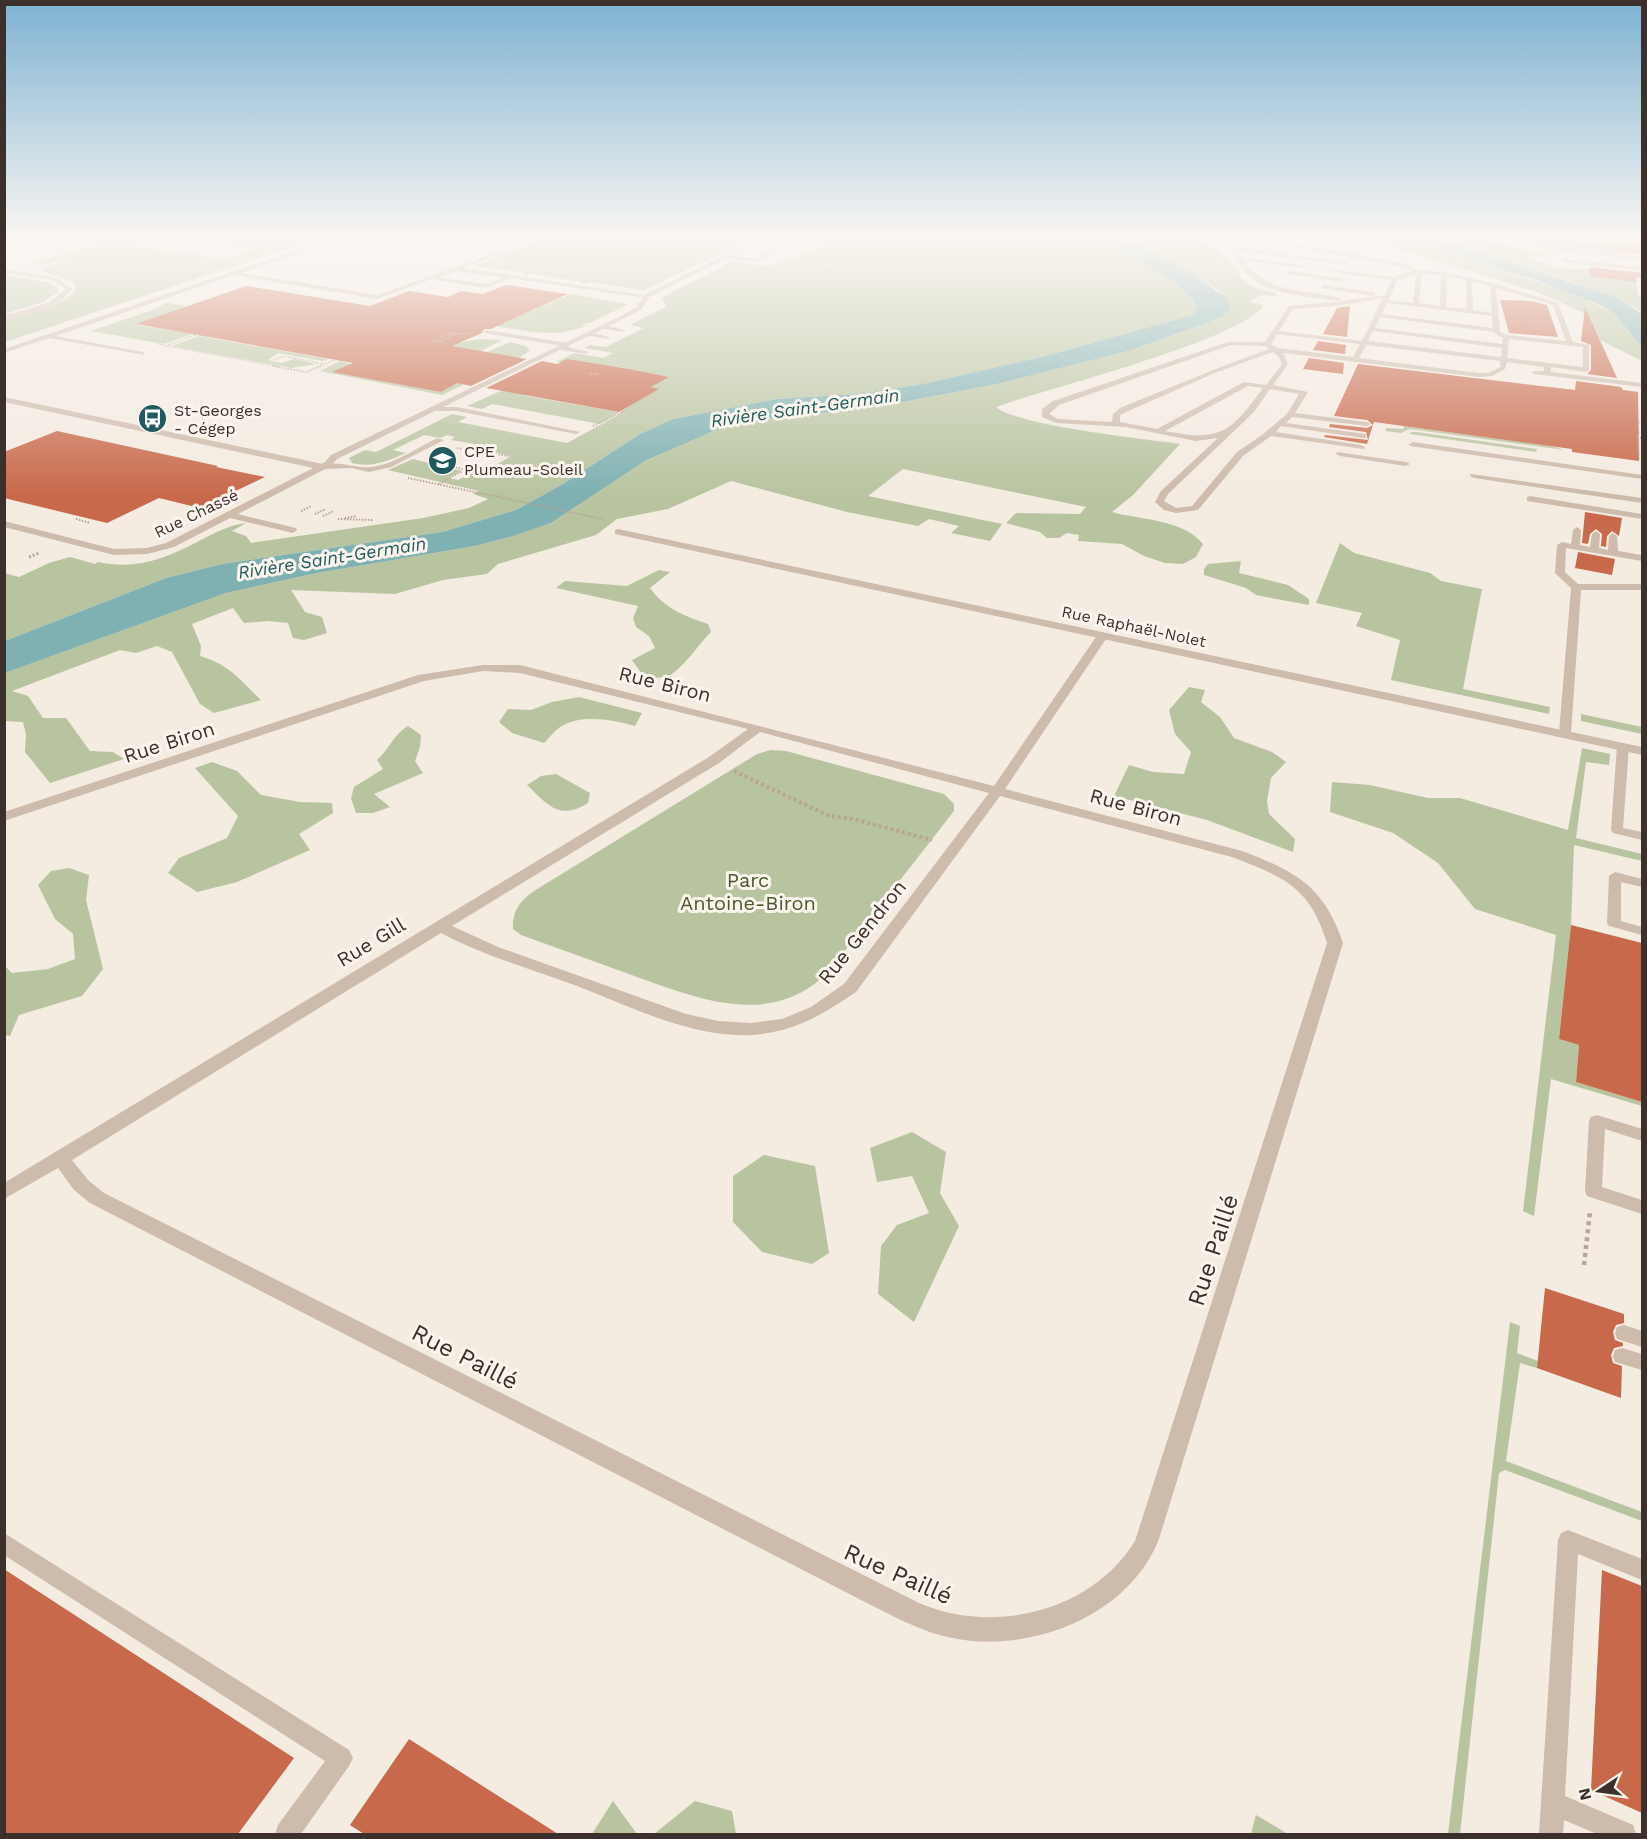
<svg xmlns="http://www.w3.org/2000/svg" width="1647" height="1839" font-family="'Work Sans',sans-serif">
<rect width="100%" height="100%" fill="#f4ebe1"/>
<path fill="#b8c4a0" d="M119,237L141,240L128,245L225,259L255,249L175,237H322L5,342V320C23,314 66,306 76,289L73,282L43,271L44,268L73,257L47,265L31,263L95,245H105L89,241Z
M510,237H756L644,290L588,282L581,285L583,282L531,274L523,276L526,273L475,266L537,241Z
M782,237H1084C1111,249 1190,279 1197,309L1192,315L1046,356L923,384L857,394L777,399L673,419L640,434L563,484L516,510L442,532L222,564L166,578L5,641L4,573L19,577L49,563L70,557L95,564L98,562C137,570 165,559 199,541C215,533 229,525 246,523L232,531L246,536L251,543L423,518L469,508L488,499L473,494L479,491L388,470L413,459L461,471L448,478L458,480L471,473L489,476L492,475L486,473L490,471L488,470L511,456L471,447L475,444L451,440L455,437L447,435L441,438L424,435L393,450L406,453C387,461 372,468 352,463L349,458L365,450L376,452L452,414L467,417L458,422L567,443L624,412L621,411L647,395L556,380L668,377L619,367L556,362L574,353L604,358L613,353L584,348L590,345L606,347L644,328L630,325L667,306L661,298L733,261L769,267L829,244Z
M1119,237H1189L1206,242L1239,269V276L1255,288L1278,294L1276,296C1266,295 1258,294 1250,302L1264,305C1242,340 1045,389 996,407C1018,426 1145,439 1180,444L1133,495L1112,512C1140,520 1183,519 1203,544L1196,557L1183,564L1165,563L1144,556L1122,544L1078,541L1079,535L1067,533L1059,538H1047L1040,532L1006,523L1016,513L1080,514L1086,507L903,469L868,496L1002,524L990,541L951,533L959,526L929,519L918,526L847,512L731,481L668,509L617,519L596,535L498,564L487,574L443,580L395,594L291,590L305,612L322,617L327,633L304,640L293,638L288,623L268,621L244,623L233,608L192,624L201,646L200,656C230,665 239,679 261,700L214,713L200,704L172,652L157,646L136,653L120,650L12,691L28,696L43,718H66L90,751L113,752L124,759L50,783L25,752L26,734L23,722L5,721V673L226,593L317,573L475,546L514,536L551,523L645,461L723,427L768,419L877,407L997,384L1132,350L1222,317L1230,308L1219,291L1190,272Z
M1360,237H1398L1570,292L1614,313L1642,347V361L1600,340L1589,315L1537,292Z
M1432,237H1463L1555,254L1529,258L1563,269H1590V272L1636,282L1638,295L1642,297V314L1637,309L1575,283Z
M1512,237H1560L1561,241L1642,248V255L1561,246Z
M4,275L47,282L57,287L58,292L43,302L5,314Z
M571,294L629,304L592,322L582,324L587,325C556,339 528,331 496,326Z
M165,303L187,306L137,325L192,334L164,344L91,331L155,309Z
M199,336L328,359L323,361L278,353L268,360L282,363L294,359L317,364L292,368L172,346Z
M480,339L502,340L481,351L446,345Z
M510,342L526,346L530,351L516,359L487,352Z
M340,361L441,392L463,381L469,382L442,395L320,371Z
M516,384L526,396L619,412L600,424L492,404L482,409L467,406Z
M1403,426L1551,446L1564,450L1410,429L1401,433L1385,431L1387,428L1404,429Z
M1411,432H1417L1537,449L1536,452L1410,434Z
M1340,543L1354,553L1430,573L1441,581L1482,589L1463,689L1550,707L1549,714L1391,680L1400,640L1356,626L1362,613L1316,603Z
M1241,561L1239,573L1288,585L1309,599V605L1256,595L1246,588L1204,575V569L1208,564Z
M659,570L670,572L650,588C665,609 685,616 708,624L711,632C699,644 682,670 668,676C661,679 651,677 644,677L632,660L655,648L649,636L636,627L633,618L638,606L556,588L565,581L627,586Z
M1189,687L1205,690L1201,702L1220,717L1234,738L1272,752L1286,762L1271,778L1267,801L1269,814L1295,839L1293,852L1207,820L1114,796L1129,765L1153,772L1184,774L1191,752L1175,734L1169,710Z
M579,697L642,713L635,726C614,720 582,714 562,726C556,729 550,737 544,743L512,733L499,722L508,709L531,710L552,702Z
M1581,714L1642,727V734L1581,721Z
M408,726L421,735L420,747L415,761L423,773L374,794L390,807L373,813H356L351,798L354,787L383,769L377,760C389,749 394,734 408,726Z
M1582,748L1610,754L1609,765L1586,762L1576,838L1642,854V861L1574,845L1571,925L1559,1039L1579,1045L1576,1082L1642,1102V1106L1551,1079L1534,1216L1523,1211L1556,935L1475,909L1438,863L1393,833L1330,812L1332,782L1370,785L1428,798H1460L1568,830Z
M771,750L786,751L944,794L954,804V811L830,970C772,1031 696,998 629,974C593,961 557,948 521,935L513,929C512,911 520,901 534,891L757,754Z
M212,762L237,771L261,795L300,802L332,803L333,813L299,834L310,850L237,882L197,892L168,873L179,858L227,838L238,816L195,768Z
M556,774L590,793L588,803C559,821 548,805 527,785L541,776Z
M69,868L89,875L86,900L103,969L82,996L19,1015L10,1036L5,1035V966L12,973L48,969L75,959L73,934L55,919L38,885L51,871Z
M912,1132L946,1152L940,1193L959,1226L914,1322L878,1294L881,1246L897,1225L929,1213L912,1176L877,1182L870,1148Z
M764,1155L815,1166L829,1253L812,1264L762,1252L733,1222V1176Z
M1510,1322L1520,1326L1517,1353L1538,1361L1537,1368L1520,1363L1506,1461L1642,1512V1521L1505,1470L1499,1473L1460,1834H1448Z
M613,1801L637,1834H592Z
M695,1801L732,1811L736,1834H654Z
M1256,1815L1288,1834H1251Z"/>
<path fill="#7fb0b2" d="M1084,237H1119L1190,272L1229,300L1230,308L1222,317L1132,350L997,384L877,407L768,419L723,427L645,461L551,523L514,536L475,546L317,573L226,593L5,673V641L166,578L222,564L442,532L516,510L563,484L640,434L673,419L777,399L857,394L923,384L1046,356L1192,315L1197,309C1191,280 1111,249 1084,237Z
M1398,237H1432L1615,297L1642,314V347L1614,313L1598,304L1539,281Z"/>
<path fill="#c8694b" d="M1593,237L1642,238V254L1592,248Z
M1590,267L1642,273V278L1637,277L1636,282L1589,276Z
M506,285L568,294L491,329H484L482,333L452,346L527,359L471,386L458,383L441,392L332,372L353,363L136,324L246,286L370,306L409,291L448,297L461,291L483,294Z
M1500,300L1531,301L1547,305L1558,337L1509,333Z
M1350,306L1347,337L1323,334L1337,308Z
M1585,307L1617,378L1587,374L1591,370V345L1581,341Z
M1318,341L1346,345L1345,354L1313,350Z
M1309,358L1344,363L1343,374L1303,369Z
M567,359L629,369L669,377L651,387L659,389L619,412L486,388L542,361L557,364Z
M1358,364L1575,390L1576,381L1621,387L1623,390L1638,392L1639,461L1572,452V449L1374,422L1367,444L1324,437L1325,435L1368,440L1366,432L1329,427L1330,424L1367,428L1373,425L1367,420L1334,416Z
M57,431L218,466L216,467L265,477L200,508L159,498L107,523L4,498V452Z
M1585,512L1622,518L1619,536L1612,531L1607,536L1606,547L1601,546L1602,534L1596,529L1590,534L1588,544L1582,543Z
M1578,552L1615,559L1612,575L1575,568Z
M1571,925L1642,943V1102L1576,1082L1579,1045L1559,1039Z
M1545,1288L1624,1314V1323L1616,1325L1613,1332L1615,1340L1623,1343V1346L1614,1348L1611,1355L1613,1363L1622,1366L1621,1398L1537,1368Z
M4,1569L294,1758L238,1834H4Z
M1602,1570L1642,1586V1813L1591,1790Z
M409,1739L558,1834H364L350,1825Z"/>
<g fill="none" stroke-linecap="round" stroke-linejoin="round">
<path stroke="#b9a596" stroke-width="1.5" stroke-dasharray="1.5 1.5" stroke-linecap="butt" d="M82,242L96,238
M805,243L828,244
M8,251L40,242
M806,251L822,245
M73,255L81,253L74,252
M798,259L811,261L817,268L845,273
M811,261L832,253
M803,272L817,268
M456,334L470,333
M432,342L450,333L456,334L439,342L435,341
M157,344L281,367
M168,345L198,334
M274,360L283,356L324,364
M317,367L335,360"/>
<path stroke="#b9a596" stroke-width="2" stroke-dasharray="1.5 1.5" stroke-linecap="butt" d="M273,366L306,372L321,366
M590,374H599
M1638,422L1642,423
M593,426L623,412L621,411
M1638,432L1642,433
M457,448L509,456
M1639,459L1638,437L1642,438
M435,463L489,475
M408,478L603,519
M439,484L464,470
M301,511L311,506
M315,514L326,509
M323,516L334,511
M345,518L357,516
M76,519L90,523
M338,519L374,520"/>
<path stroke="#b9a596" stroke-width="3" stroke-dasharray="2 2" stroke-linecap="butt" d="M29,557L39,553"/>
<path stroke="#b9a596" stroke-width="4" stroke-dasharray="3 3" stroke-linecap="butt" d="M734,771L829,816L853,819L932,840"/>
<path stroke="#b9a596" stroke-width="4.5" stroke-dasharray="4 4" stroke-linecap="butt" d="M1584,1265L1590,1212"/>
<path fill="#cdbbac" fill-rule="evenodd" d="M60,237H67L56,242Z
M335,237H344L241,273L377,295L516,246L465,237H481L526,245L463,268L649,296L646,298L510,278L486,288L432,279L377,299L234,275L56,336L143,352L145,355L49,338L4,353V349ZM456,271L503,278L485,284L438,277Z
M766,237L787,239L791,244L756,262L721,257L724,255L755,258L785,243Z
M1240,237H1261L1406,264L1418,270L1443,272L1495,284L1558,303L1573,342L1589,345V370L1586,372L1551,367V372L1642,383V387L1534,374L1532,371H1544V367L1507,362L1505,369L1492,376L1479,377L1283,353L1288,364L1273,385L1308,392L1295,413L1367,422L1371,424L1367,426L1292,417L1286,423L1366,434V438H1363L1281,426L1276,432L1361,445L1365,447L1364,449L1271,436L1243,456L1198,510L1176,513L1164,510L1155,502L1161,491L1218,438L1196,441L1126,427L1056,423L1042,417V409L1053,401L1228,342H1265L1289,306L1336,302L1385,295L1391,280L1331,272L1329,269L1393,277L1411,271L1404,267L1257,240L1241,241L1235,244L1236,247L1349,263L1346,265L1237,250L1241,257L1306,266L1303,268L1244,261C1264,288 1288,289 1319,294C1327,295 1335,296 1342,299L1339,301C1314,297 1266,295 1248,275C1241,267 1235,256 1229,248L1230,242ZM1416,274L1413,303L1389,300L1397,280ZM1422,274L1441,275L1440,306L1419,303ZM1447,276L1466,280L1467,309L1446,307ZM1472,282L1490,286L1492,313L1473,310ZM1496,288L1553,305L1566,341L1507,335L1500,332ZM1383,298L1362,341L1279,331L1293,309L1336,306ZM1387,303L1492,316L1493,328L1382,314ZM1380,317L1494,332L1495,334L1503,338L1502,344L1375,328ZM1373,331L1502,348L1501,357L1368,341ZM1277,334L1360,344L1353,357L1277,348L1271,344ZM1509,339L1583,347V367L1507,358ZM1231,345L1265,346L1269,349L1213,370L1120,408L1113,414L1112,422L1058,419L1049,414L1059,405ZM1366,345L1500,361V367L1489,373H1479L1359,358ZM1273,352L1279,357L1282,364L1266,385L1244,382L1157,429L1120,422V415L1126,412L1217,372ZM1248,386L1263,388C1230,433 1221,442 1165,431ZM1270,389L1299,394L1287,414L1262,435L1237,452L1192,506L1176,508L1164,501L1168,494L1254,412Z
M1564,259L1642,267V271L1562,262Z
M4,269L57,278L72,289C57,310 28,314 4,320V316L48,303L66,289L53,280L4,273Z
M1289,271L1341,278L1344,280L1341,282L1287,274Z
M1323,285L1373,292L1376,294L1373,296L1321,288Z
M602,325L625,330L622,332L600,328Z
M486,330L567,343L570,345L567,347L589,352L586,354L561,350L558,348L561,346L484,333Z
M588,332L610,337L607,339L586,335Z
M433,407H457L580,432L576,434L457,411H430V407Z
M437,438L444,440L391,467L369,472L351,468L323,469L319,467C334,458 355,469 371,467C393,465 417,448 437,438Z
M1413,442L1642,475V479L1410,446L1409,444Z
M1337,452L1406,462L1410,464L1406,466L1340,456L1336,454Z
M1471,474L1642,498V503L1474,478L1470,476Z
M1530,496L1642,514V519L1527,501V497Z
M229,512L296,528L297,530L293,533L226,517L225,515Z
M1577,527L1581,530L1580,545L1590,547L1592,534L1596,531L1600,534L1599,548L1608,550L1609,536L1613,533L1617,536L1618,551L1642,555V561L1566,548L1565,572L1578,584H1642V590H1581L1571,733L1565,736L1559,733L1571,588L1555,573L1557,545L1562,542L1571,544L1573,530Z
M1623,743L1629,746L1623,828L1642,832V840L1613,833L1611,830L1617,746Z
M1615,872L1642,879V887L1621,882V921L1642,927V935L1609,926L1607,923L1609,876Z
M1597,1115L1642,1129V1141L1605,1129L1602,1187L1642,1200V1214L1587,1196L1585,1191L1589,1121L1591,1117Z
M1624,1325L1642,1331V1347L1617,1339L1615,1333L1617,1327Z
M1622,1348L1642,1354V1370L1615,1362L1613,1356L1615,1350Z
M1568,1530L1642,1559V1580L1578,1554L1565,1796L1633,1825L1636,1834H1597L1564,1820L1563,1834H1539L1558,1540L1561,1533Z
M4,1533L349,1750L353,1758L349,1766L301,1834H275L278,1825L325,1761L4,1555Z"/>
<path fill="#cdbbac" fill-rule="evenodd" d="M760,237H768L649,297L642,309L623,319L337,459L331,466L174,547L147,554L114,555L4,527V521L114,549L147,548L166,543L325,462L331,455L619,317L637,307L644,295Z
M1102,633L1108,636L1005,789L1242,851C1295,871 1324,886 1343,943L1159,1539C1129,1616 1030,1654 952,1638C921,1632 891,1615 863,1601L90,1203L74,1190L58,1168L4,1199V1183L709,757L748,729L520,673L483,671L424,681L4,821V812L418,675L483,665H520L994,786L1098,634ZM760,732L989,793L844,984L811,1007L782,1019L751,1023L718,1021L686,1014L498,947L452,926L719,763ZM1000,796L1232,857C1284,877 1310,887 1327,943L1135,1541C1091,1612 994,1635 919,1603L104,1193L88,1180L72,1160L441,933C484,956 531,969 577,986C631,1007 692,1038 752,1035C794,1032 822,1015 856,992Z"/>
<path fill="#cdbbac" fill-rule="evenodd" d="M1486,237L1642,256V260L1554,250Z
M4,397L323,464L327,467L323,470L4,402Z
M618,529L1642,747V755L615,534V530Z"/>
</g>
<linearGradient id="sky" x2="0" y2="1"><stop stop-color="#7eb2d2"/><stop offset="0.48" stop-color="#faf6f2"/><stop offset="1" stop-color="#faf6f2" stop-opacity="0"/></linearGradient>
<rect width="1647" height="495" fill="url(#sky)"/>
<defs>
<symbol id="bus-disc" viewBox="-11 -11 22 22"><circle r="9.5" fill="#1f5a5e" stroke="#fbf5ee"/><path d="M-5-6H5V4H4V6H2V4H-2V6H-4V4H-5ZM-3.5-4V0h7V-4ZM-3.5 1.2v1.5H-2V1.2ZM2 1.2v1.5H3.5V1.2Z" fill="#fff"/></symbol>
<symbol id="school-disc" viewBox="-11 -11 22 22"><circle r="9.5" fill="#1f5a5e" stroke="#fbf5ee"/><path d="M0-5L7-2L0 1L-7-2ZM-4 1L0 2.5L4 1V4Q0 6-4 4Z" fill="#fff"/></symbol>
</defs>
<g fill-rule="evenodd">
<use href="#bus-disc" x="136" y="402" width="33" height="33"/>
<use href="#school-disc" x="426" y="444" width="33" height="33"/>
</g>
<g text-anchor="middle" stroke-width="6" stroke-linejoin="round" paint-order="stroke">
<g font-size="16" fill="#3b302b" stroke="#fbf5ee" text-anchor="start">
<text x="174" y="416">St-Georges<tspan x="174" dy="18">- Cégep</tspan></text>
<text x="464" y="457">CPE<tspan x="464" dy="18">Plumeau-Soleil</tspan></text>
</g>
<g font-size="16" fill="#3b302b" stroke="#fbf5ee">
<text transform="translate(196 513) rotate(-26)" y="6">Rue Chassé</text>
<text transform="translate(1134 626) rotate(12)" y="6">Rue Raphaël-Nolet</text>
</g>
<g font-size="18" font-style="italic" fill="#1f5a5e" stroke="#fbf5ee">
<text transform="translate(805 408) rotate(-8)" y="6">Rivière Saint-Germain</text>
<text transform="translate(332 558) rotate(-9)" y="6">Rivière Saint-Germain</text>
</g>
<g font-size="20" fill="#3b302b" stroke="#fbf5ee">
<text transform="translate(665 684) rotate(14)" y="7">Rue Biron</text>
<text transform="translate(169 742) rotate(-18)" y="7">Rue Biron</text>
<text transform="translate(1136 807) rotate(15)" y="7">Rue Biron</text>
<text transform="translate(862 932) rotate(-51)" y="7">Rue Gendron</text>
<text transform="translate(371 942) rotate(-31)" y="7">Rue Gill</text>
</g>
<g font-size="20" fill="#4a5a2e" stroke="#fbf5ee">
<text x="748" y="887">Parc<tspan x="748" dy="23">Antoine-Biron</tspan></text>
</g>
<g font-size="24" fill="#3b302b" stroke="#fbf5ee">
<text transform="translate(1213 1250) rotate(-72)" y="8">Rue Paillé</text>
<text transform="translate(465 1357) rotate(27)" y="8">Rue Paillé</text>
<text transform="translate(898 1574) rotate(24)" y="8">Rue Paillé</text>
</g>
</g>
<rect width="1647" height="1839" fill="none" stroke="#3b302b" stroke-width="12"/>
<g transform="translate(1599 1791) rotate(257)" stroke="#fbf5ee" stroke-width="4.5" paint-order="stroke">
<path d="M0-4.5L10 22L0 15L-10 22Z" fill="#3b302b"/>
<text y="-9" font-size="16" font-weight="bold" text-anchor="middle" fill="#3b302b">N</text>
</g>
</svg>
